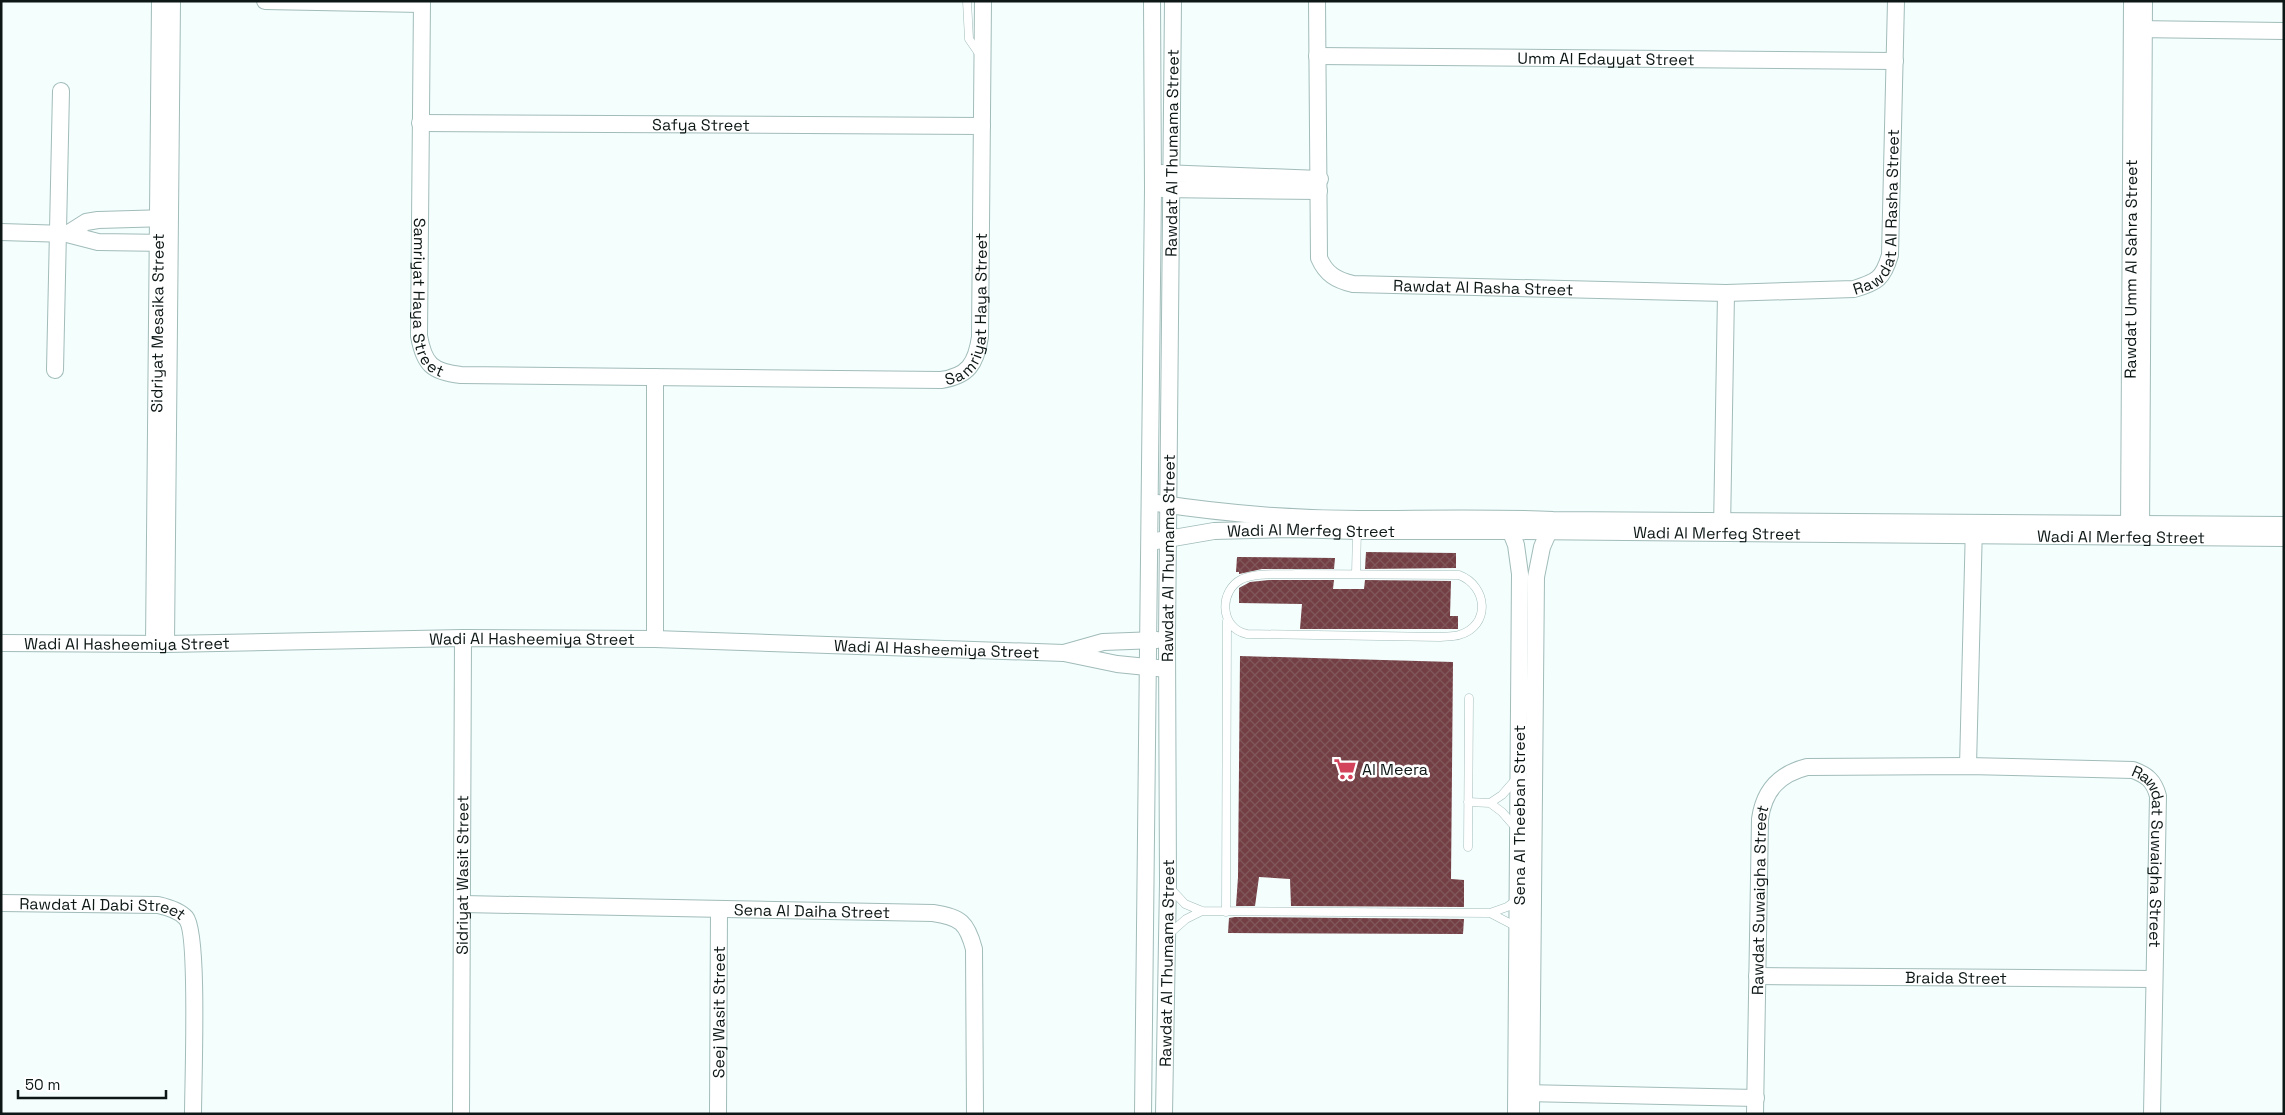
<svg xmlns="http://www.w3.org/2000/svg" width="2285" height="1115" font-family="'Space Grotesk',sans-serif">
<defs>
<pattern id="building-cross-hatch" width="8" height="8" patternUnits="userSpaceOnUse" patternTransform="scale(1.25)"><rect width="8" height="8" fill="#733f44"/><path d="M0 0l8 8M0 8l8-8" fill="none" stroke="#80575b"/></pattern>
</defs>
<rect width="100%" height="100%" fill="#f3fefd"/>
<path fill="url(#building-cross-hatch)" d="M1366,552L1456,553V568L1365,569Z
M1237,557L1335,558L1334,569H1262L1239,574V572H1236Z
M1269,580H1334L1333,589H1364L1365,580L1451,581L1450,616H1458V629H1300L1302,604L1239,603V588L1250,582Z
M1240,656L1453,662L1451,879L1464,880V907L1291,906L1290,879L1259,877L1255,906H1236L1238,877Z
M1229,918L1235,917L1464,919L1463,934L1228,933Z"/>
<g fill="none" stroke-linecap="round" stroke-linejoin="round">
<defs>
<path id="service" d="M967,1L969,39L980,55
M1296,574L1459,575C1488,586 1491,626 1459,635C1453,637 1446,636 1440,637L1247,634C1219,628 1219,590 1242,579C1258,572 1280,575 1296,574Z
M1356,574L1357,529
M1468,802L1490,803L1502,812L1516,828
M1490,803L1502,795L1516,779
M1468,847L1469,698
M1171,889L1185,904L1202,911L1490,913L1507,907L1517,900
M1226,912L1227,621
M1492,914L1517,927
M1169,934L1186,919L1202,911"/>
<g id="minor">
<path d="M265,1L421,4"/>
<path id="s1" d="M422,1L419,336C424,364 432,372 461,375L941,380C968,376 976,364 980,337L983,1"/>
<path id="s2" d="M1317,1L1319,258C1326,274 1336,280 1353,284L1726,293L1854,289C1877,282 1883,279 1890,255L1896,1"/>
<path d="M2134,29L2284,31"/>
<path id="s3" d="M1317,56L1895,61"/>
<path id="s4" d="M420,123L982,126"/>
<path d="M1162,173L1320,179"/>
<path d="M1162,189L1319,191"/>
<path d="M1,232L67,234L98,242L168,243"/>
<path d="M67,234L86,222L98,220L168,218"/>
<path d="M55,370L61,91"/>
<path d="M1150,502C1219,513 1289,519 1359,519C1424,519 1488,517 1553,520L2284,525"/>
<path d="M1507,522L1516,545L1520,574L1516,1114"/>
<path d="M1722,530L1726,293"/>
<path id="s5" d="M2129,534L2132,1"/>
<path d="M2141,535L2144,1"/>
<path id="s6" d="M1150,542L1214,531L1291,529L1357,531H1511L2284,538"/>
<path d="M655,639V377"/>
<path id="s7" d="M1,643L166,644L463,638L655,639L1064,653L1117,664L1167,669"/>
<path id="s8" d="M154,644L160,1"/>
<path d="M166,644L172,1"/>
<path d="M1064,653L1103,642L1157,640"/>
<path d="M1968,766L1974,525"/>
<path id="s9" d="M1,903L158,905C167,907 179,910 186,918C199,933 193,1084 193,1114"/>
<path id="s10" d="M463,904L933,913C961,917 967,923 974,949L975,1114"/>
<path id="s11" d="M1757,976L2154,979"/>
<path d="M1521,1093L1756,1098"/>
<path id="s12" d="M461,1114L463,638"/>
<path id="s13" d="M718,1114L719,910"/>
<path d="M1143,1114L1153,189L1152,1"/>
<path id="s14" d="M1164,1114L1168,883L1167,640L1173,1"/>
<path d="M1531,1114L1536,577L1542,547L1552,524"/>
<path id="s15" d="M1755,1114L1760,819C1764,790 1779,774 1807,767L1968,766L2133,770C2147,775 2154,781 2158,796L2152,1114"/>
</g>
</defs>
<use href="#service" stroke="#a1bcb9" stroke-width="9"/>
<use href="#minor" stroke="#a1bcb9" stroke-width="18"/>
<use href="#service" stroke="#fff" stroke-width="8"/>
<use href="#minor" stroke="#fff" stroke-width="16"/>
</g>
<defs>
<symbol id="supermarket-bare" viewBox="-9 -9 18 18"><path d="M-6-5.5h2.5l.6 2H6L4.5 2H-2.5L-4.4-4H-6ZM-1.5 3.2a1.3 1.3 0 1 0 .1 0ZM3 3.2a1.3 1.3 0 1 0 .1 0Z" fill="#d3435c" stroke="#fff" stroke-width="2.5" paint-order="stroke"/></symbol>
</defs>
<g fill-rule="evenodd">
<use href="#supermarket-bare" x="1329" y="753" width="32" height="32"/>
</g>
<g text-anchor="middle" stroke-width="5" stroke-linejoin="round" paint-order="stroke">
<g font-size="16" fill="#0d1716" stroke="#fff">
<text dy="6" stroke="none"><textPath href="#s3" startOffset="289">Umm Al Edayyat Street</textPath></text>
<text dy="6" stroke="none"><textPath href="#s4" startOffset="281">Safya Street</textPath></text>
<text dy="6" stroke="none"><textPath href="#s14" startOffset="961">Rawdat Al Thumama Street</textPath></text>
<text dy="6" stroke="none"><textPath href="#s2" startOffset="892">Rawdat Al Rasha Street</textPath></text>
<text dy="6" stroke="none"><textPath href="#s5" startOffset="265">Rawdat Umm Al Sahra Street</textPath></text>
<text dy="6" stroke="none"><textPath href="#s2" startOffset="432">Rawdat Al Rasha Street</textPath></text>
<text dy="6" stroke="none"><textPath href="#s1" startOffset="299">Samriyat Haya Street</textPath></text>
<text dy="6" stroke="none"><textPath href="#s1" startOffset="965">Samriyat Haya Street</textPath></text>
<text dy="6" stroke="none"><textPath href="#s8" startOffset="321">Sidriyat Mesaika Street</textPath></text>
<text dy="6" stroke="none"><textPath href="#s6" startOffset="162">Wadi Al Merfeg Street</textPath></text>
<text dy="6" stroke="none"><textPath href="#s6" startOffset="568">Wadi Al Merfeg Street</textPath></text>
<text dy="6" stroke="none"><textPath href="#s6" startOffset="972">Wadi Al Merfeg Street</textPath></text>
<text dy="6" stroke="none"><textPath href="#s14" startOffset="556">Rawdat Al Thumama Street</textPath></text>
<text dy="6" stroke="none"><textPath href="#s7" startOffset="531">Wadi Al Hasheemiya Street</textPath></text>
<text dy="6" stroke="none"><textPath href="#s7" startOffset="126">Wadi Al Hasheemiya Street</textPath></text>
<text dy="6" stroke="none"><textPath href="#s7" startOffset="936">Wadi Al Hasheemiya Street</textPath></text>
<text transform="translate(1519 815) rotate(-90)" y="6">Sena Al Theeban Street</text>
<text dy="6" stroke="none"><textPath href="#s15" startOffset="791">Rawdat Suwaigha Street</textPath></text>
<text dy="6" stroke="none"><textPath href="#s12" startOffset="239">Sidriyat Wasit Street</textPath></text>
<text dy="6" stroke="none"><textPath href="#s15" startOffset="214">Rawdat Suwaigha Street</textPath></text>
<text dy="6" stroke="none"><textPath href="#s10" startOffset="349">Sena Al Daiha Street</textPath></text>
<text dy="6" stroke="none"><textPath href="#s9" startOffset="102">Rawdat Al Dabi Street</textPath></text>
<text dy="6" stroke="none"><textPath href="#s14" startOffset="151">Rawdat Al Thumama Street</textPath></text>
<text dy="6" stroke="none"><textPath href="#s11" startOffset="199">Braida Street</textPath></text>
<text dy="6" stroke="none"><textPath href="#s13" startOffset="102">Seej Wasit Street</textPath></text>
</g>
<g font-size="16" fill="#0d1716" stroke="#fff" text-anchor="start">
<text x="1362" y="775">Al Meera</text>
</g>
</g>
<rect width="2285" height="1115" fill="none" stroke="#0d1716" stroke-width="5"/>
<path d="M18 1090v8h148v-8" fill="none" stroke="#0d1716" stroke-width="2.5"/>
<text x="25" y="1090" font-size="15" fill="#0d1716" stroke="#ffffff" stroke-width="4" paint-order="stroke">50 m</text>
</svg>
